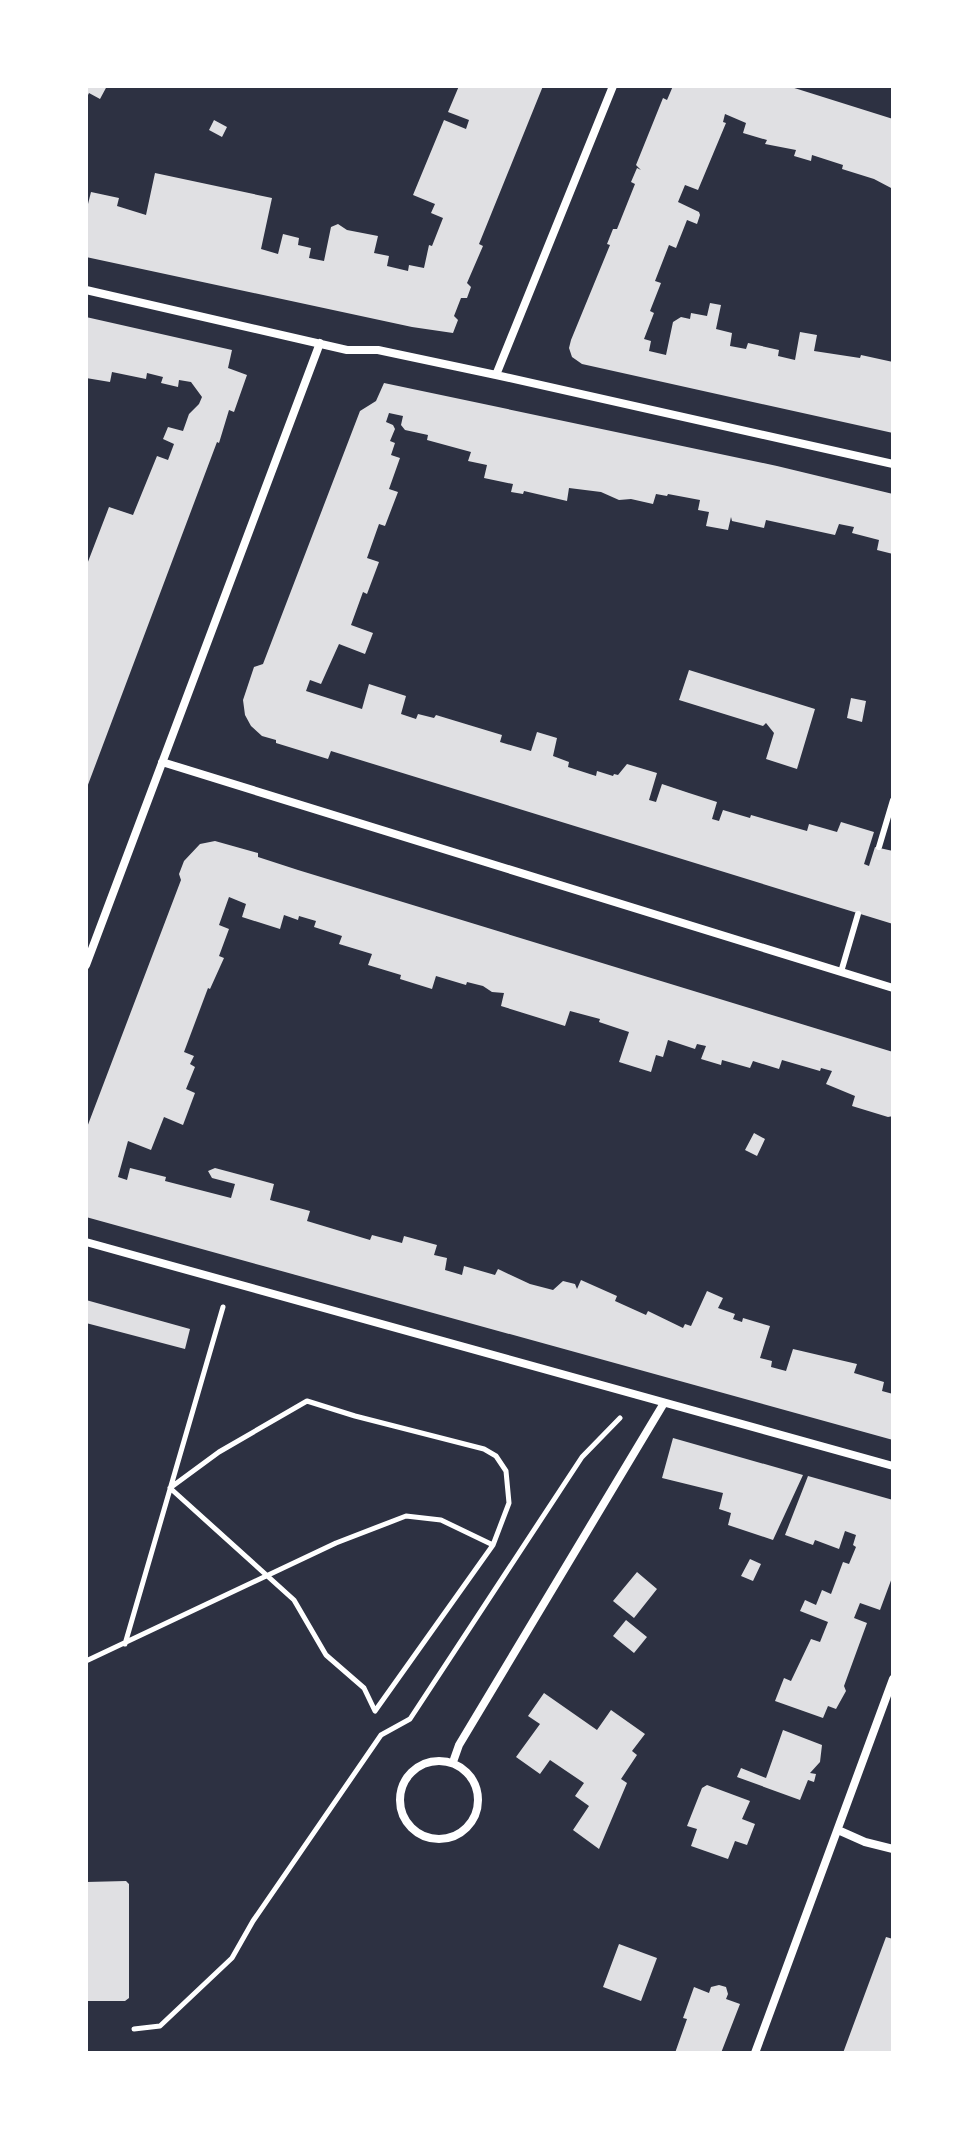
<svg xmlns="http://www.w3.org/2000/svg" width="979" height="2139" font-family="Inter,sans-serif">
<rect width="100%" height="100%" fill="#2d3142"/>
<path fill="#e0e0e3" d="M86,86H107L100,99L89,93L86,99Z
M459,86H543L479,244L483,246L467,283L471,287L467,298H461L454,316L458,320L453,333L412,327L86,257V212L91,192L119,198L117,206L146,215L155,173L272,198L261,249L278,254L283,234L299,238L298,245L311,248L309,258L324,261L331,227L338,224L347,230L378,236L374,253L389,256L387,266L408,271L409,265L424,268L429,245L432,246L443,218L431,213L435,204L413,195L444,120L466,129L469,120L448,112Z
M673,86H788L893,119V189L874,179L842,169L843,165L812,155L811,161L794,156L796,150L765,144L767,140L743,133L746,123L725,114L723,122L726,123L698,190L685,185L678,202L699,212L700,215L697,224L687,220L676,248L669,245L655,281L661,283L650,311L654,313L644,339L651,341L649,351L666,355L673,322L681,317L690,319L691,313L707,316L710,303L721,305L716,329L732,333L730,346L746,349L748,343L779,350L778,356L795,360L800,332L817,335L814,351L860,358L861,355L893,362V433L582,364L572,357L569,348L571,340L610,245L607,244L613,229H617L635,184L631,182L637,168L641,170L636,165L663,98L667,100Z
M214,120L227,127L222,137L209,130Z
M86,317L232,350L228,368L247,375L234,412L229,410L219,443L217,442L86,790V567L109,507L133,515L157,456L168,460L174,444L163,439L168,427L183,431L189,414L199,404L202,397L191,382L179,380L178,387L161,383L163,377L147,373L146,379L112,372L110,382L86,378Z
M384,383L777,466L893,494V554L877,550L879,540L852,533L854,527L839,524L835,535L766,520L764,528L732,521L731,517L728,530L706,526L709,512L698,510L700,500L668,494L667,496L656,494L653,504L631,499L619,500L601,492L569,488L567,501L524,491L523,494L511,492L513,484L484,478L487,465L468,461L471,452L427,440L428,435L405,430L401,425L403,416L389,413L386,422L393,425L395,429L390,441L395,443L391,455L400,458L389,489L398,492L385,526L379,524L367,558L379,562L367,594L363,592L351,625L373,633L365,654L339,644L321,684L310,680L306,691L362,709L369,684L406,696L401,714L416,719L418,714L434,718L436,715L502,735L500,742L531,751L537,732L557,738L553,756L569,762L568,767L596,776L597,771L613,776L614,774L618,775L627,764L657,773L649,800L656,802L662,784L689,793L717,802L712,819L719,821L723,810L750,818L751,815L807,831L809,824L837,832L841,822L874,832L864,864L869,866L875,847L893,851V924L331,751L328,759L276,743V740L262,736L251,726L245,715L243,700L254,667L263,664L360,411L376,401Z
M689,670L815,709L797,769L766,759L774,733L766,723L763,726L679,700Z
M851,698L866,701L862,722L847,718Z
M215,841L258,853V857L298,870L893,1052V1116L888,1117L852,1106L855,1096L826,1084L832,1071L821,1068L820,1071L782,1060L779,1069L753,1061L750,1068L722,1060L721,1065L701,1059L706,1046L697,1044L695,1049L668,1040L663,1057L656,1055L651,1072L619,1062L629,1032L599,1022L600,1019L570,1011L565,1026L501,1006L504,993L492,992L483,986L467,982L466,985L436,976L432,989L400,979L401,975L368,965L372,954L339,944L342,936L314,927L316,921L299,916L298,920L284,915L280,929L242,917L246,904L229,897L219,925L229,929L219,956L224,958L210,989L208,988L184,1052L194,1056L190,1064L195,1067L186,1089L195,1093L183,1125L164,1117L151,1150L128,1141L118,1177L127,1180L130,1168L166,1177L165,1181L231,1198L235,1184L212,1178L208,1171L215,1168L274,1184L270,1200L310,1211L307,1221L370,1240L372,1235L402,1243L404,1236L437,1245L434,1255L447,1258L445,1270L462,1275L464,1266L495,1275L498,1269L530,1284L553,1290L563,1281L575,1284L577,1289L581,1280L617,1296L615,1301L646,1315L648,1311L683,1328L685,1324L691,1326L707,1291L723,1298L718,1308L735,1314L733,1319L742,1322L743,1318L770,1326L760,1358L772,1361L771,1367L786,1371L793,1349L857,1364L854,1373L884,1382L882,1391L893,1394V1440L86,1217V1130L181,880L179,874L184,861L200,844Z
M754,1133L765,1139L757,1156L745,1150Z
M86,1300L190,1329L185,1349L86,1323Z
M673,1438L803,1475L773,1540L728,1525L731,1513L719,1509L723,1493L662,1478Z
M808,1476L893,1500V1575L880,1610L860,1603L854,1618L867,1623L844,1686L846,1691L836,1709L828,1706L823,1718L775,1701L784,1678L791,1681L811,1639L820,1642L828,1622L800,1611L805,1600L816,1605L822,1590L831,1594L843,1562L849,1564L856,1547L853,1545L856,1535L845,1531L839,1549L815,1540L813,1545L785,1535Z
M750,1559L761,1564L753,1581L741,1576Z
M637,1572L657,1589L634,1618L613,1601Z
M626,1620L647,1637L634,1653L613,1636Z
M544,1693L597,1730L611,1710L645,1734L632,1751L637,1755L621,1779L627,1783L599,1849L573,1830L589,1806L575,1796L584,1783L550,1760L540,1774L516,1757L540,1724L528,1716Z
M783,1730L822,1745L820,1762L810,1773L816,1774L814,1782L808,1780L800,1800L737,1777L741,1768L766,1778Z
M707,1785L750,1801L742,1819L755,1824L747,1845L735,1841L728,1859L691,1846L697,1829L687,1826L702,1788Z
M126,1881L129,1884V1998L125,2001H86V1882Z
M886,1937L893,1939V2053H843Z
M619,1944L657,1958L641,2001L603,1987Z
M719,1985L726,1987L728,1994L726,1999L740,2004L721,2053H675L687,2019L683,2018L694,1987L709,1993L711,1987Z"/>
<g fill="none" stroke-linecap="round" stroke-linejoin="round">
<path stroke="#fff" stroke-width="5" d="M307,1401L355,1416L484,1449L496,1456L506,1471L509,1503L493,1545L375,1711L364,1688L326,1655L294,1600L170,1488L219,1452Z
M125,1644L223,1307
M86,1661L336,1543L406,1516L441,1520L493,1545
M134,2029L160,2026L232,1958L253,1921L381,1735L410,1719L582,1457L620,1418"/>
<path stroke="#fff" stroke-width="6" d="M879,847L893,800
M841,972L858,914"/>
<path stroke="#fff" stroke-width="8" d="M86,290L347,350H378L496,375L893,464
M496,375L613,86
M162,762L893,988
M86,965L320,343
M86,1242L893,1466
M400 1800a39 39 0 1 1 78 0a39 39 0 1 1-78 0Z
M453,1762L459,1745L664,1403
M838,1830L865,1842L893,1849
M755,2053L893,1679"/>
</g>
<rect width="979" height="2139" fill="none" stroke="#ffffff" stroke-width="176"/>
</svg>
